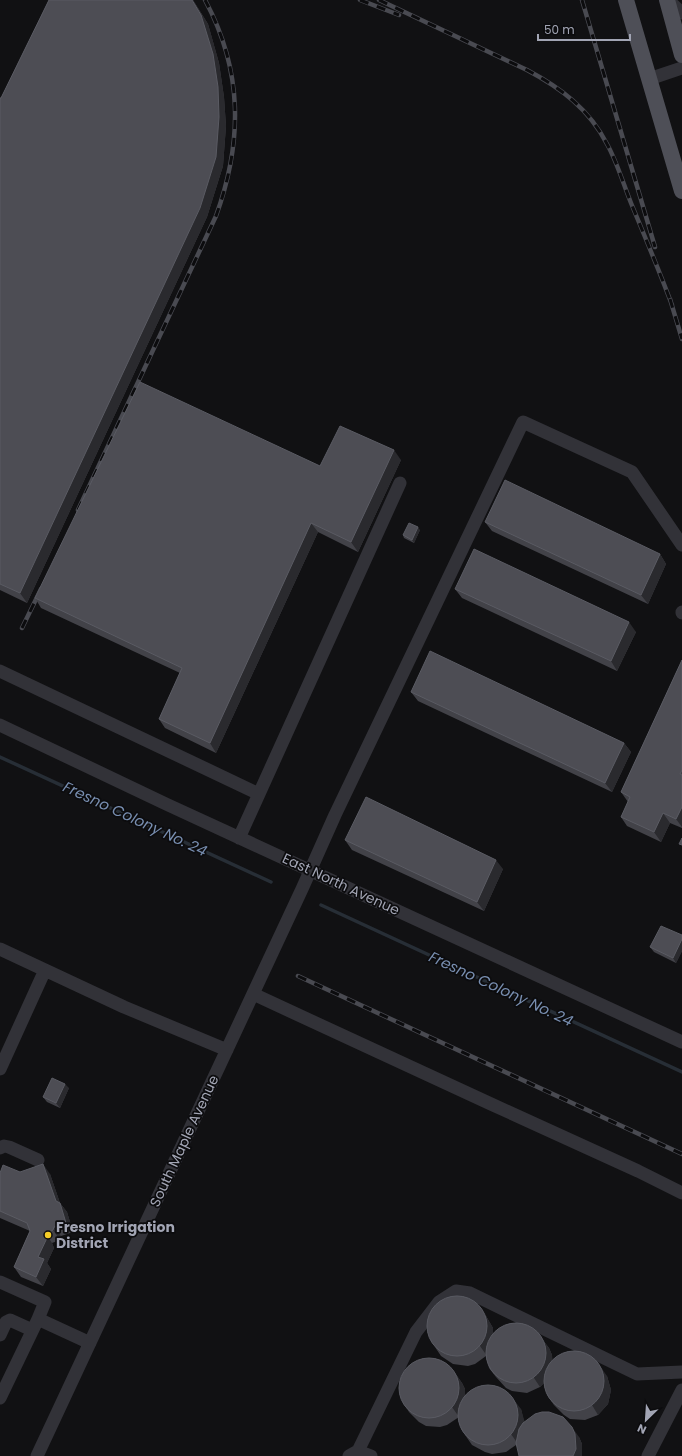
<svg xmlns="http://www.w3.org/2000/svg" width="682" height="1456" font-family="Poppins,sans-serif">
<rect width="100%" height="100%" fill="#111113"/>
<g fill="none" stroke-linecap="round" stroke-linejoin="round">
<path stroke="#272e36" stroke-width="3.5" d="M0,757L271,882
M321,905L682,1072"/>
<path stroke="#323238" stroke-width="13" d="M668,0L682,13
M649,79L682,68
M682,612V613
M0,671L259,794
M0,725L166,804L682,1042
M239,838L400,483
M0,949L124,1007L227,1050
M253,994L491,1104L638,1171L682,1193
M0,1069L45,970
M0,1148L4,1146L9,1147L38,1160
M0,1282L45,1302L38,1319
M0,1335L6,1322L10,1320L32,1330
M0,1398L38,1319L90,1343
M358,1451L371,1456
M37,1456L302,889L335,815L523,422L632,472L682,545
M349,1456L358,1451L416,1332L439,1302L456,1291L470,1293L637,1374L682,1372
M648,1456L682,1390"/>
<path stroke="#4e4f57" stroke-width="16" d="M626,0L682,191
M667,0L682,55"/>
<defs>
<path id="rail" d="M360,0L399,15
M379,0L527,70C561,88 589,109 607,144C617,162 623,183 631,203C645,237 659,270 672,305
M582,0L655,247
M670,299L682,339
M78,510L216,216C243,141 243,71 205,0
M22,628L41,589
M298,976L682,1154"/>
</defs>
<use href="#rail" stroke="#494a51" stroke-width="4.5"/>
<use href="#rail" stroke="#0c0c0e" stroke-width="3" stroke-dasharray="9" stroke-linecap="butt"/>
</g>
<path fill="#424248" d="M49,0H193L208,24L219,63L224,97L226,126L223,166L207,217L27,603L0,590V98H1Z
M401,460L358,552L318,532L216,753L165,728L159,719L180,673L41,608L35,598L320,466Z
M485,522L660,554L666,564L648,604L492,531Z
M420,530L414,543L404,538L403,535Z
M455,589L636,632L617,671L462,598Z
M682,660V828L670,823L661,842L627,826L621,817L628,802L621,792Z
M411,692L624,743L631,752L612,792L418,701Z
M345,840L503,869L484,911L352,850Z
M682,935V951L676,963L654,952L650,947Z
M69,1088L60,1108L47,1102L43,1097Z
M20,1172L50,1174L60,1203L67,1212L73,1232L61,1236L60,1240L52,1243L54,1248L47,1263L51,1269L43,1286L21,1277L14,1267L30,1231L0,1218V1173Z
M486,1316L493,1328V1335L542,1339L549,1348L552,1355V1361L607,1376L611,1390L608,1404L598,1415L585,1420L570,1419L564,1415L554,1405L547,1395L544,1383L540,1387L527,1393L512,1391L506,1388L496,1377L489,1368L486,1356L475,1364L468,1366L453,1364L441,1356L435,1347Z
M455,1373L462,1383L465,1389V1395L521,1409L524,1422L579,1437L582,1444L516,1445L506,1452L492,1454L485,1452L472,1445L461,1429L459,1417L447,1425L440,1427L426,1426L419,1422L409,1412L403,1402Z"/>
<path fill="#2a2a2e" d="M192,0H193L208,24L219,63L224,97L226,126L223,166L207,217L27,603L20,593Z
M394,450L401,460L358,552L351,542Z
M311,523L318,532L216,753L210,743Z
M418,527L420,530L414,543L412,540Z
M660,554L666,564L648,604L641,595Z
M629,622L636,632L617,671L611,661Z
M624,743L631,752L612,792L605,783Z
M682,807V827L676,819Z
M663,813L670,823L661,842L654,832Z
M496,860L503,869L484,911L477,902Z
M682,939V951L676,963L673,958Z
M65,1084L69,1088L60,1108L56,1103Z
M43,1164L50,1174L60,1203L67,1212L73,1232L66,1223L56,1201Z
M54,1227L61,1236L60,1240L53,1230Z
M46,1234L52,1243L54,1248L47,1263L51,1269L43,1286L36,1277L38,1257Z
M479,1306L486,1316L493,1328V1342L487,1356L480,1346Z
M542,1339L549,1348L552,1355L553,1362L550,1376L540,1387L534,1378Z
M600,1366L607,1376L611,1390L608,1404L598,1415L592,1405Z
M455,1373L462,1383L465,1389V1404L459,1417L452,1407Z
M514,1400L521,1409L525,1423L518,1444L511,1434Z
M572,1427L579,1437L582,1444V1456H573Z"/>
<path fill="#4d4d54" stroke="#5a5b63" d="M49,0H192L201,15L213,54L218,87L219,117L216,157L200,208L20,593L0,584V98H1Z
M140,382L320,466L340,426L394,450L351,542L311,523L210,743L159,719L182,668L35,598Z
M505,480L660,554L641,595L485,522Z
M409,523L418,527L412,540L403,535Z
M474,549L629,622L611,661L455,589Z
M430,651L624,743L605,783L411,692Z
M682,660V770L680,774L682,775V807L676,819L663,813L654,832L621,817L630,797L621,792Z
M366,797L496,860L477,902L345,840Z
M682,838V845L679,844Z
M661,926L682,935V939L673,958L650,947Z
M52,1078L65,1084L56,1103L43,1097Z
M43,1164L56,1201L60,1203L66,1223L54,1227L53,1230L46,1234L47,1238L38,1257L44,1259L36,1277L14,1267L30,1231L27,1223L0,1211V1173L3,1165L20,1172Z
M427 1326a30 30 0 1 1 60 0a30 30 0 1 1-60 0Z
M486 1353a30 30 0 1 1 60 0a30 30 0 1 1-60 0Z
M544 1381a30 30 0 1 1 60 0a30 30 0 1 1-60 0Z
M399 1388a30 30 0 1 1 60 0a30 30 0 1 1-60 0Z
M458 1415a30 30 0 1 1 60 0a30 30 0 1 1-60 0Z
M542,1412H549L563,1417L572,1427L575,1434L576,1449L573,1456H519L516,1443L519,1429L523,1423L535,1414Z"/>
<circle fill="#f4cc27" stroke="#0c0c0e" stroke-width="1.5" cx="48" cy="1235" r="4"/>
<g text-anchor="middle" stroke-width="3.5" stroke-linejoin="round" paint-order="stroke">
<g font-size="14" fill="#a2a5b4" stroke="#0c0c0e">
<text transform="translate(341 884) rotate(25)" y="5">East North Avenue</text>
<text transform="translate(184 1141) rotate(-65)" y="5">South Maple Avenue</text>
</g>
<g font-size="14" font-weight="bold" fill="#a2a5b4" stroke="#0c0c0e" text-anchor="start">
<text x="56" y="1232">Fresno Irrigation<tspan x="56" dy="16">District</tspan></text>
</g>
<g font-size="15" font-style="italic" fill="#788eb0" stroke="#0c0c0e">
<text transform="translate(135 819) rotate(25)" y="5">Fresno Colony No. 24</text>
<text transform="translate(501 989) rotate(25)" y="5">Fresno Colony No. 24</text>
</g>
</g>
<g transform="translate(646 1420) rotate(205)" stroke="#0c0c0e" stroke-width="3" paint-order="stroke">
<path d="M0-3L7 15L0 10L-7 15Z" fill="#a2a5b4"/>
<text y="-6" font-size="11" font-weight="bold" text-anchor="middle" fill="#a2a5b4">N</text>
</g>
<path d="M538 34v6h92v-6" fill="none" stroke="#a2a5b4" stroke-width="2"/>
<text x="544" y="34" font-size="12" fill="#a2a5b4" stroke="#0c0c0e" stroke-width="3" paint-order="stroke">50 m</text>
</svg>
